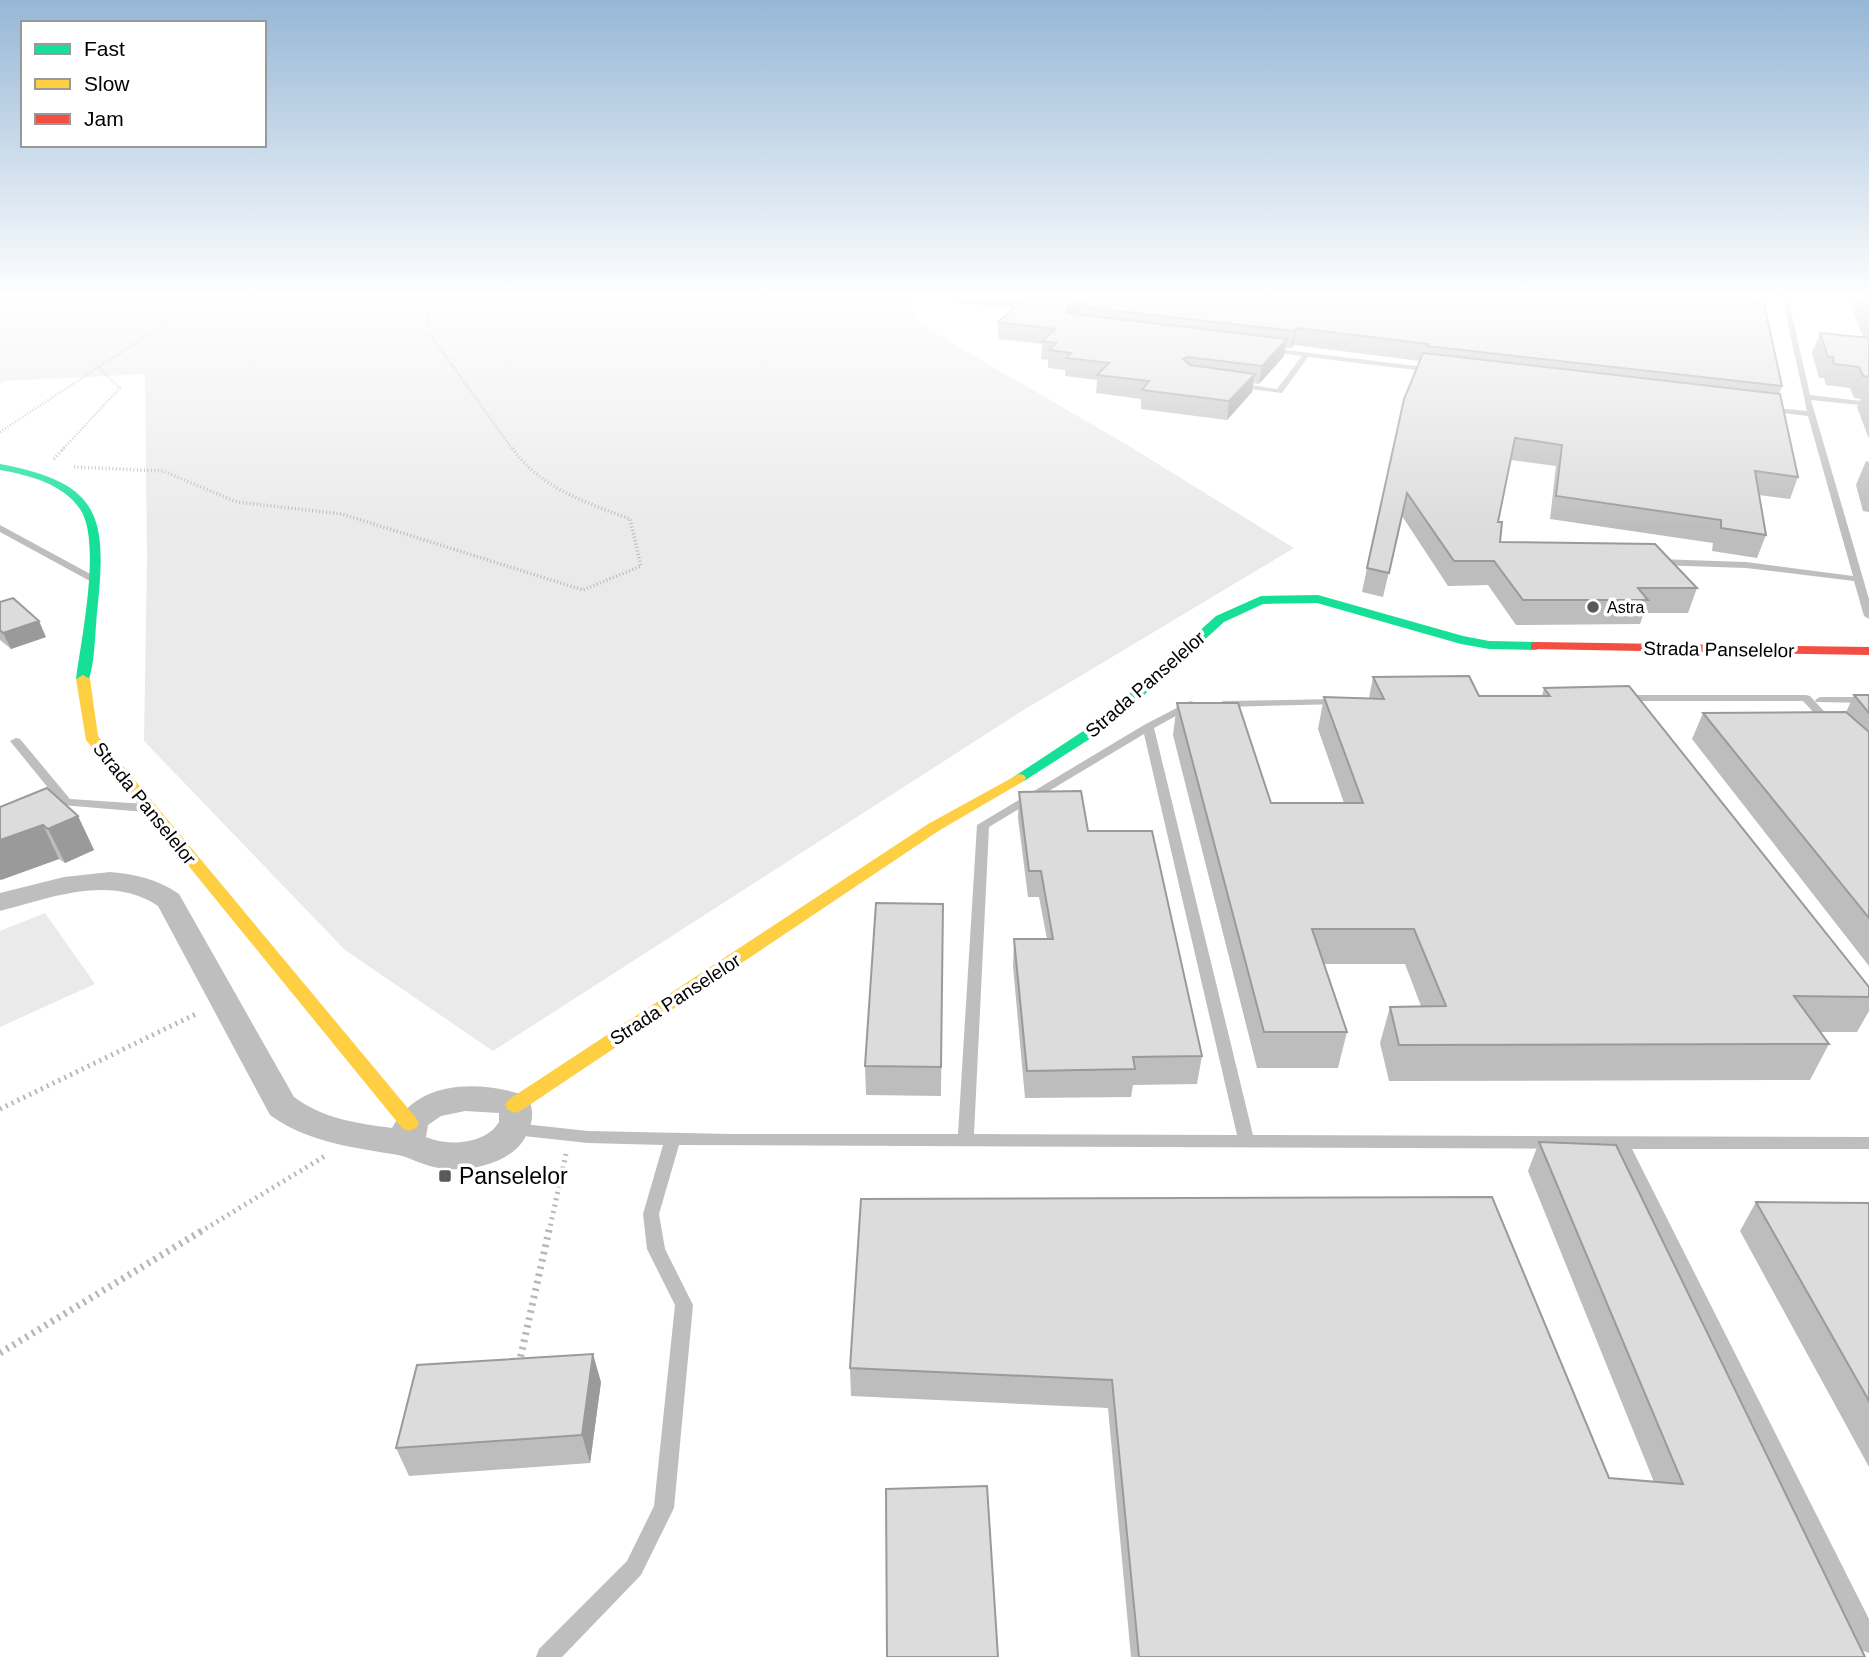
<svg xmlns="http://www.w3.org/2000/svg" width="1869" height="1657" font-family="Arial,sans-serif">
<rect width="100%" height="100%" fill="#fff"/>
<path fill="#eaeaea" d="M0,297H905L921,325L1129,446L1294,548L1022,711L493,1051L345,950L144,741L147,558L145,374L4,381L0,384Z
M45,913L95,984L0,1027V931Z"/>
<g fill="none" stroke-linecap="round" stroke-linejoin="round">
<path stroke="#b8b8b8" stroke-width="2.5" stroke-dasharray="1 2" stroke-linecap="butt" d="M427,297L429,333L513,450
M0,432L205,297
M62,450L120,388L98,367"/>
<path stroke="#b8b8b8" stroke-width="3.5" stroke-dasharray="1 2.5" stroke-linecap="butt" d="M54,459L64,448
M74,467L163,471L237,502L342,514L583,590L641,566L630,519C587,503 540,488 512,448"/>
<path stroke="#b8b8b8" stroke-width="5" stroke-dasharray="2 4.5" stroke-linecap="butt" d="M0,1109L198,1013
M200,1232L325,1156
M549,1232L566,1154"/>
<path stroke="#b8b8b8" stroke-width="7" stroke-dasharray="2.5 5" stroke-linecap="butt" d="M0,1353L203,1230
M519,1364L549,1230"/>
<path fill="#bebebe" fill-rule="evenodd" d="M1782,297H1788L1810,395L1869,402V406L1811,400L1869,599V619L1864,616L1854,581L1746,568L1657,565L1652,562L1657,559L1746,562L1853,576L1808,416L1766,411L1762,409L1766,407L1807,411Z
M1269,348L1432,368L1435,370L1432,372L1308,357L1282,393L1235,387V383H1238L1277,389L1302,356L1267,351V349Z
M0,525L94,576L96,578L91,581L88,580L0,532Z
M1630,695H1806L1810,696L1836,724L1830,727L1826,726L1803,701H1639L1641,705L1636,708L1632,707L1625,698Z
M1820,697H1869V703L1816,702L1815,700Z
M1337,699L1342,702L1341,704L1223,707L1218,704L1223,701Z
M1190,701L1194,702L1195,704L1194,706L1154,728L1253,1135L1869,1137V1149H1632L1869,1619V1653L1861,1650L1616,1149L679,1145L659,1214L665,1249L693,1305L674,1508L641,1575L562,1657H536L539,1649L627,1561L654,1506L675,1305L647,1249L643,1214L663,1145L588,1143L514,1135L508,1133L506,1129L508,1125L514,1123L588,1131L732,1134H958L977,825L1144,725ZM1144,734L1237,1135L974,1134L989,827Z
M16,738L20,739L70,799L145,804L151,808L145,812L62,805L10,741Z"/>
<path fill="#bebebe" fill-rule="evenodd" d="M110,872C136,874 157,879 179,894L294,1097C324,1119 356,1123 392,1128C419,1079 479,1080 527,1096C535,1111 533,1122 526,1136C512,1164 467,1173 439,1168C424,1166 412,1158 398,1155C352,1147 309,1143 270,1115L158,906C110,874 51,898 0,911V893L64,877ZM465,1111L499,1113V1122C486,1144 448,1147 426,1137L428,1125L441,1116Z"/>
<path fill="#16e098" fill-rule="evenodd" d="M0,464C103,483 107,518 97,613C95,632 95,665 88,682L83,683L76,679C81,640 102,541 80,509C63,484 29,475 0,470Z
M1318,595L1463,636L1489,641L1536,642L1543,646L1536,650L1489,649L1461,644L1317,603L1263,604L1224,622L1110,726L1024,781L1019,782L1012,778L1100,720L1216,616L1261,596Z"/>
<path fill="#ffcf43" fill-rule="evenodd" d="M83,675L90,679L98,736L416,1118L419,1123L416,1128L409,1131L402,1128L86,740L76,679Z
M1019,774L1024,775L1026,778L1024,781L940,830L522,1110L515,1113L508,1110L505,1105L508,1100L928,824Z"/>
<path fill="#f24e42" fill-rule="evenodd" d="M1536,642L1869,647V655L1531,649V643Z"/>
</g>
<path fill="#bdbdbd" d="M957,297H1754L1755,303L1782,386L1779,394L1798,477L1790,499L1759,495L1766,535L1757,558L1712,551L1713,543L1550,519L1556,466L1511,460L1498,522L1500,542L1697,588L1688,613H1644L1640,624L1516,625L1488,585L1448,586L1402,516L1383,597L1362,592L1367,568L1420,361L1294,345L1291,348H1285L1284,356L1259,384L1253,383L1252,392L1227,420L1141,409V399L1096,393L1097,380L1065,376V370L1048,368V360L1041,359L1042,344L998,339V322L1014,308L957,303Z
M1848,297H1869V439L1857,407L1861,399L1854,398L1850,388L1826,385L1824,378H1819L1812,353L1820,333L1863,337Z
M1866,461L1869,462V512L1863,511L1856,485Z
M0,602L46,637L11,649L0,640Z
M1373,677L1479,696H1542L1544,688L1869,987V1011L1857,1032H1820L1829,1044L1810,1080L1389,1081L1380,1043L1390,1007L1421,1006L1405,964H1324L1347,1032L1338,1068H1257L1173,735L1177,703L1271,803H1344L1318,729L1324,697L1369,698Z
M1854,695H1869V966L1692,739L1703,713L1846,712Z
M1019,792L1088,831L1202,1056L1197,1084L1133,1085L1131,1097L1025,1098L1013,966L1014,939H1047L1039,897H1028L1018,818Z
M0,807L78,816L94,850L65,863L59,859L0,880Z
M943,904L941,1096L866,1095L865,1066Z
M1539,1142L1865,1657H1131L1108,1408L851,1396L850,1368L861,1199L1609,1478L1654,1482L1528,1171Z
M1756,1202L1869,1203V1467L1740,1231Z
M601,1382L590,1463L409,1476L396,1448Z"/>
<path fill="#9a9a9a" d="M1078,297H1094L1066,324L1067,308Z
M1297,328L1294,345L1291,348L1294,331Z
M1287,339L1284,356L1259,384L1262,366Z
M1255,374L1252,392L1227,420L1229,401Z
M39,621L46,637L11,649L3,633Z
M78,816L94,850L65,863L48,829Z
M43,825L59,859L1,880L0,878V840Z
M593,1354L601,1382L590,1463L582,1435Z"/>
<path fill="#dcdcdc" stroke="#9a9a9a" stroke-width="2" d="M1027,297H1078L1067,308V313L1287,339L1262,366L1188,357L1183,359L1190,365L1255,374L1229,401L1142,390L1149,381L1097,375L1109,363L1066,358L1071,353L1049,350L1056,343L1042,341L1055,329L998,322Z
M1092,297H1754L1755,303L1764,304L1782,386L1427,346L1428,344L1297,328L1294,331L1082,307Z
M1863,297H1869V312Z
M1820,333L1869,338V377L1863,376L1859,367L1834,364L1833,357H1828Z
M1423,353L1780,394L1798,477L1755,471L1766,535L1721,528V520L1556,496L1562,445L1515,438L1498,522H1502L1500,542L1655,544L1697,588H1638L1648,600H1523L1494,561H1454L1407,493L1389,573L1367,568L1404,399Z
M13,598L39,621L3,633L0,630V602Z
M1469,676L1479,696H1550L1544,688L1629,686L1869,987V997L1794,996L1829,1044L1399,1045L1390,1007L1446,1006L1414,929H1312L1347,1032H1264L1177,703H1238L1271,803H1363L1324,697L1384,699L1373,677Z
M1854,695H1869V713Z
M1846,712L1869,732V918L1703,713Z
M47,788L78,816L48,829L43,825L0,840V807Z
M1081,791L1088,831H1152L1202,1056L1133,1057L1135,1069L1027,1071L1014,939H1053L1041,871H1029L1019,792Z
M876,903L943,904L941,1067L865,1066Z
M1539,1142L1616,1145L1865,1657H1139L1112,1380L850,1368L861,1199L1492,1197L1609,1478L1683,1484Z
M1756,1202L1869,1203V1401Z
M593,1354L582,1435L396,1448L417,1365Z
M987,1486L998,1657H887L886,1489Z"/>
<linearGradient id="sky" x2="0" y2="1"><stop stop-color="#96b7d6"/><stop offset="0.56" stop-color="#fff"/><stop offset="1" stop-color="#fff" stop-opacity="0"/></linearGradient>
<rect width="1869" height="529" fill="url(#sky)"/>
<g fill="#595959" stroke="#fff" stroke-width="2.5">
<circle cx="1593" cy="607" r="7"/>
<rect x="438" y="1169" width="14" height="14" rx="3.5"/>
</g>
<g text-anchor="middle" stroke-width="7" stroke-linejoin="round" paint-order="stroke">
<g font-size="16" fill="#000" stroke="#fff" text-anchor="start">
<text x="1607" y="613">Astra</text>
</g>
<g font-size="19" fill="#000" stroke="#fff">
<text transform="translate(1719 649) rotate(1)" y="7">Strada Panselelor</text>
<text transform="translate(1145 684) rotate(-41)" y="7">Strada Panselelor</text>
<text transform="translate(145 803) rotate(51)" y="7">Strada Panselelor</text>
<text transform="translate(675 999) rotate(-33)" y="7">Strada Panselelor</text>
</g>
<g font-size="23" fill="#000" stroke="#fff" text-anchor="start">
<text x="459" y="1184">Panselelor</text>
</g>
</g>
<rect x="21" y="21" width="245" height="126" fill="#ffffff" stroke="#999999" stroke-width="2"/>
<rect x="35" y="44" width="35" height="10" fill="#16e098" stroke="#999999" stroke-width="2"/>
<text x="84" y="56" font-size="21" fill="#000000">Fast</text>
<rect x="35" y="79" width="35" height="10" fill="#ffcf43" stroke="#999999" stroke-width="2"/>
<text x="84" y="91" font-size="21" fill="#000000">Slow</text>
<rect x="35" y="114" width="35" height="10" fill="#f24e42" stroke="#999999" stroke-width="2"/>
<text x="84" y="126" font-size="21" fill="#000000">Jam</text>
</svg>
